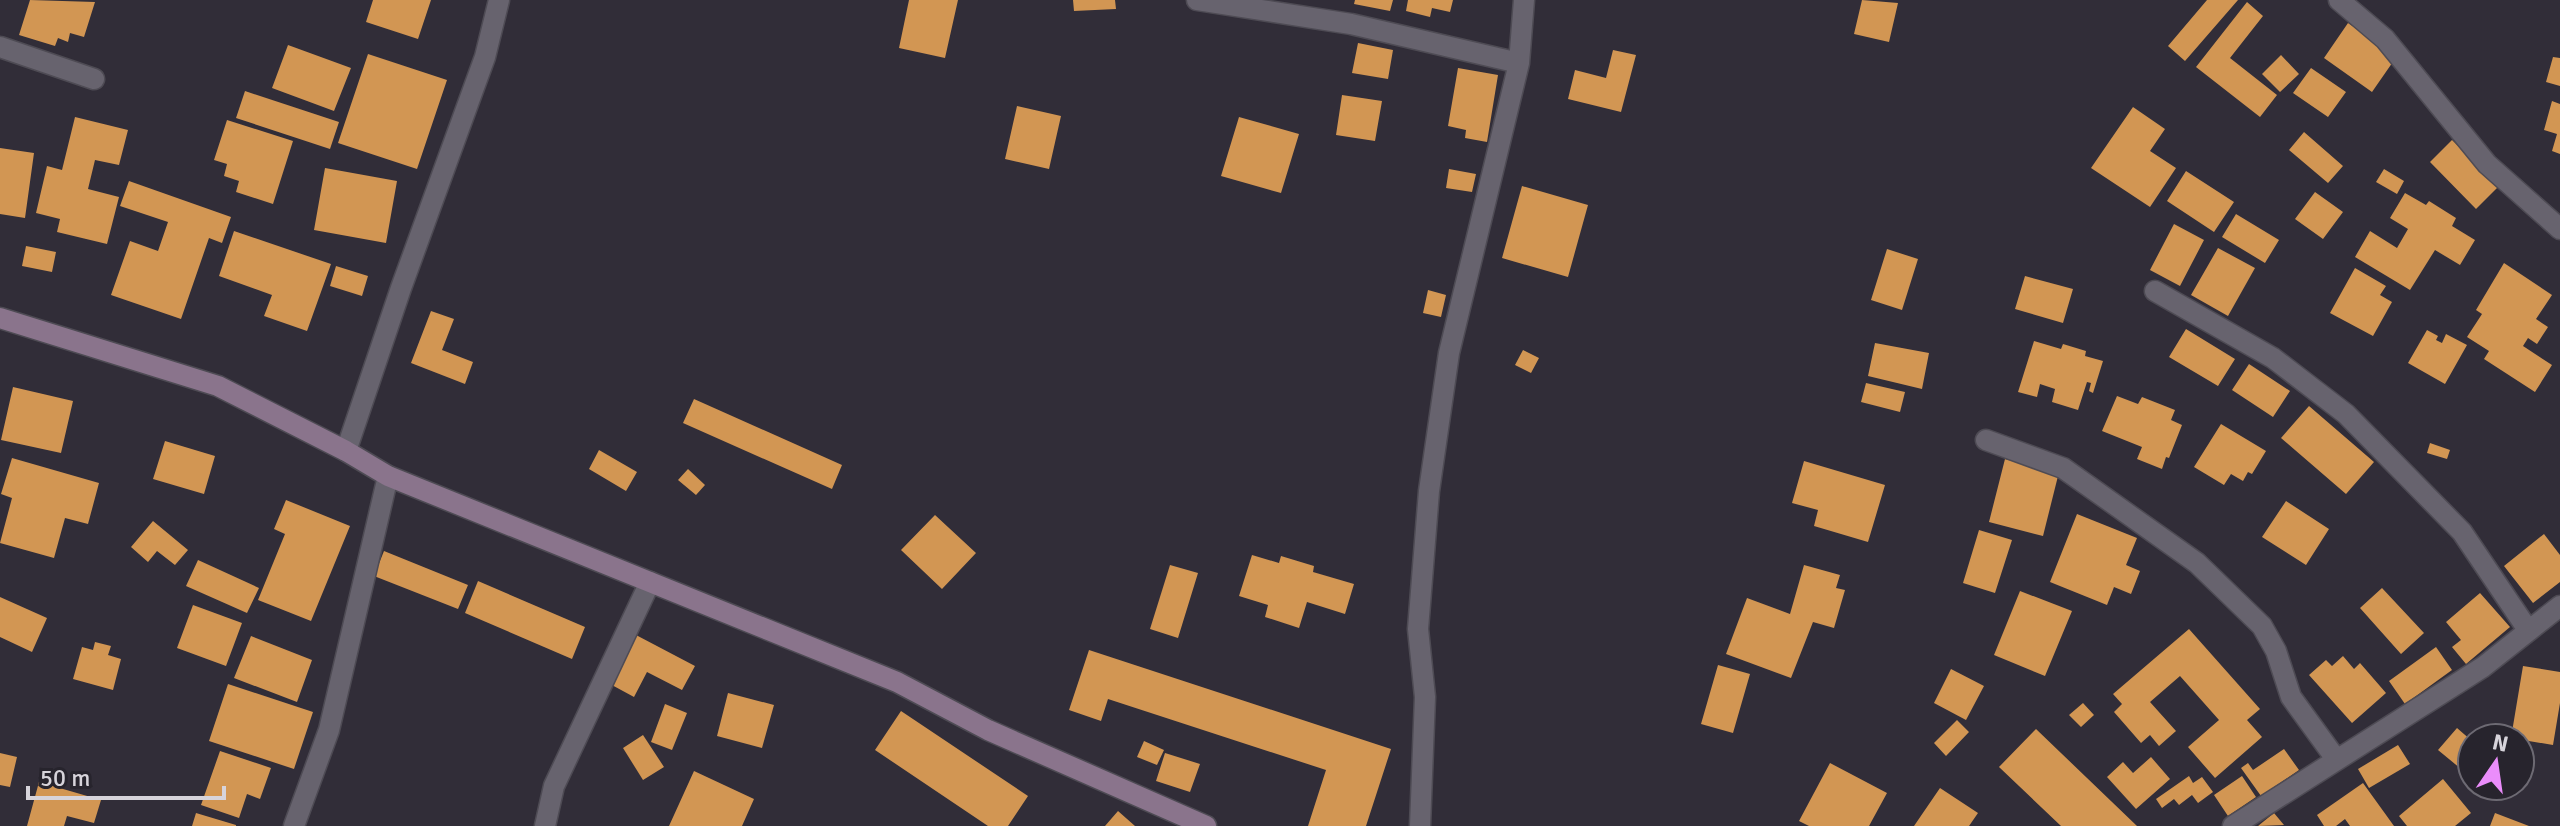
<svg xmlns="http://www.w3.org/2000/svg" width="2560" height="826" font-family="Signika,sans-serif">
<rect width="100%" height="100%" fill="#312d38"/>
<path fill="#d29653" d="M30,0L95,2L84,37L70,33L68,42L58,38L55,46L19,35Z
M373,0H431L418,39L366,22Z
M909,0H958L945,58L899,48Z
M1073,0H1115L1116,9L1074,11Z
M1355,0H1393L1390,11L1354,4Z
M1408,0H1453L1450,12L1432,8L1430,17L1406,11Z
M1862,0L1898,3L1889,42L1854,34Z
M2207,0H2238L2185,61L2168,46Z
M2247,2L2263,16L2230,58L2277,95L2260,117L2196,67Z
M2348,23L2397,56L2372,92L2324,58Z
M1358,43L1393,50L1388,79L1352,73Z
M288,45L351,68L334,111L272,88Z
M1613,50L1636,55L1621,112L1568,99L1575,70L1606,78Z
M368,54L447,80L417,169L338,143Z
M2281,55L2299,74L2280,92L2262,74Z
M2553,57L2560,58V86L2546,82Z
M1458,68L1498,75L1487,142L1465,138L1466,130L1448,126Z
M2311,68L2346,92L2328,117L2293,93Z
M245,91L339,122L330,149L236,118Z
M1342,95L1382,101L1375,141L1336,135Z
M2552,101L2560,104V154L2552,151L2557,134L2544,130Z
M1017,106L1061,116L1049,169L1005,159Z
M2133,107L2165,129L2150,151L2176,168L2150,207L2091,168Z
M75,117L128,130L119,165L95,160L88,189L119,197L107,244L57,232L60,219L36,213L47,166L62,170Z
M1239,117L1299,134L1281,193L1221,176Z
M227,120L293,141L273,204L236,192L239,181L224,176L227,164L214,160Z
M2304,132L2343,166L2328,183L2289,150Z
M2452,140L2499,186L2476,209L2430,162Z
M0,148L34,153L25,218L0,214Z
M325,168L397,181L386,243L314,230Z
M1449,169L1476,174L1472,192L1446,188Z
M2384,169L2404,181L2397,194L2376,182Z
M2186,171L2234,202L2214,232L2167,201Z
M129,181L231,217L222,243L209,238L181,319L111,295L130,241L158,251L168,222L120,206Z
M1522,186L1588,205L1568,277L1502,258Z
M2315,192L2343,212L2323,239L2295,219Z
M2405,193L2426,205L2429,201L2456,218L2452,226L2475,240L2460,265L2435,250L2410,290L2355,257L2370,231L2397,248L2408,229L2390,218Z
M2236,214L2279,240L2265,263L2222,237Z
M2174,224L2204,240L2180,286L2150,270Z
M234,231L331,264L307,331L264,316L272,295L219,276Z
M26,246L56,252L52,272L22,266Z
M2218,248L2255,268L2228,316L2191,295Z
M1887,249L1918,259L1902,310L1871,300Z
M2504,263L2552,295L2536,319L2548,327L2537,344L2528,338L2523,346L2552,365L2535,392L2484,359L2489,351L2467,337L2482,314L2476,310Z
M336,266L368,276L362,296L330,286Z
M2355,268L2386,286L2380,295L2392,302L2373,336L2330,313Z
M2025,276L2073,289L2063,323L2015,309Z
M1428,290L1446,295L1441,317L1423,313Z
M431,311L454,319L442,350L473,362L465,384L411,363Z
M2186,329L2235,359L2218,386L2169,357Z
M2427,330L2438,336L2436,340L2442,343L2446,334L2467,345L2445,384L2408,363Z
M2034,341L2061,349L2063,344L2086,351L2085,356L2103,361L2093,393L2089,391L2091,383L2087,382L2078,410L2052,402L2055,389L2040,384L2037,397L2018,392Z
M1875,343L1929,353L1922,389L1868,376Z
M1523,350L1539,358L1531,373L1515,365Z
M2249,364L2290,391L2273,417L2232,390Z
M1866,383L1905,392L1900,412L1861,402Z
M13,387L73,401L61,453L1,440Z
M2117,396L2138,404L2142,397L2175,410L2171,420L2182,425L2169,458L2166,457L2162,469L2137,459L2142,447L2102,431Z
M694,399L842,465L832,489L683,423Z
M2309,406L2374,462L2346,494L2281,438Z
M2221,424L2266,451L2252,474L2248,472L2243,481L2231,474L2224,485L2194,467Z
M165,441L215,456L204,494L153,479Z
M2430,443L2450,450L2447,459L2427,453Z
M599,450L637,472L626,491L589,469Z
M12,458L99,483L88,524L65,518L54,558L0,543L12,498L1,494Z
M2005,459L2059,472L2043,536L1989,522Z
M1804,461L1885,485L1868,542L1814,526L1818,510L1792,503Z
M688,469L705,485L696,495L678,480Z
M286,500L350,526L311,621L258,600L285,534L274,529Z
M2286,501L2329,529L2306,565L2262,537Z
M2077,514L2137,538L2126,565L2140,571L2131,594L2114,587L2107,605L2050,582Z
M935,515L976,553L942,589L901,550Z
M153,521L188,550L175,565L157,551L148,562L131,547Z
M1979,530L2012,540L1995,593L1963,583Z
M2544,534L2560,555V582L2533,603L2504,566Z
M384,551L468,585L458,609L374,576Z
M1252,555L1279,563L1281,556L1314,566L1313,572L1354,584L1345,614L1307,602L1299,628L1265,617L1268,605L1239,596Z
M198,560L259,588L247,613L186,586Z
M1170,565L1198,573L1178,638L1150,629Z
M1804,565L1840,575L1836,588L1845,590L1834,628L1813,622L1791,678L1726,654L1747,598L1790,614Z
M478,581L585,627L572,659L465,613Z
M2382,588L2424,633L2401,654L2360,608Z
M2020,591L2072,611L2045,676L1994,655Z
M2480,593L2510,627L2466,664L2452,647L2461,640L2446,622Z
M0,597L47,618L32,652L0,637Z
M193,605L242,623L226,666L177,648Z
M2189,629L2260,709L2247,720L2262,737L2215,778L2188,747L2219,720L2180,676L2150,702L2176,731L2159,746L2150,735L2141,743L2114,712L2122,704L2113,694Z
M636,635L695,666L682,690L647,672L634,697L610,684Z
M251,636L312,660L297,702L234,678Z
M95,642L111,646L108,655L121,659L113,690L73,679L82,647L93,650Z
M2436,647L2452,670L2405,704L2389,681Z
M1089,650L1391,749L1366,826H1308L1326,770L1108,699L1101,721L1069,710Z
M2343,656L2354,669L2360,663L2386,693L2352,723L2309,675L2326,660L2332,666Z
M1718,665L1750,674L1733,733L1701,724Z
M2523,666L2560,672V703L2553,745L2511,738Z
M1951,669L1984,686L1966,720L1934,703Z
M228,684L313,712L294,769L209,741Z
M728,693L774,705L762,748L717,736Z
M2083,703L2094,715L2081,727L2069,715Z
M665,704L687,713L672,750L651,742Z
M901,711L1028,796L1008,826H988L875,750Z
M1957,720L1969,732L1946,756L1934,743Z
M2457,728L2472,741V778L2438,750Z
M2036,729L2137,826H2061L1999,767Z
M643,735L664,767L643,780L623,748Z
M1144,741L1164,750L1157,765L1137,757Z
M2398,745L2410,764L2369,788L2358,769Z
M2284,749L2299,770L2261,796L2241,768L2248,763L2253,770Z
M220,751L271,768L260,799L247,794L239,818L201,805Z
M0,753L17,757L10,787L0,785Z
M1165,753L1200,764L1190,792L1156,781Z
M2151,757L2170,779L2136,809L2107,777L2123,762L2133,773Z
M1830,763L1887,793L1869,826H1809L1799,821Z
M694,771L754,799L742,826H669Z
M2189,776L2193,783L2202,777L2213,792L2198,803L2192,795L2179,805L2174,799L2162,808L2156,799Z
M2242,776L2256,797L2228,816L2214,795Z
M2443,779L2471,813L2455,826H2407L2399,816Z
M39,782L101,800L94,823L67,816L64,826H27Z
M2363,783L2394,826H2350L2345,819L2336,826H2324L2317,815Z
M1940,788L1978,813L1969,826H1914Z
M1118,811L1135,826H1105Z
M196,813L236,825V826H192Z
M2274,813L2284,825L2258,826Z
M2495,813L2529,826H2490Z"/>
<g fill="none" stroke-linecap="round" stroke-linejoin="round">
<defs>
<path id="street" d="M1197,0L1351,24L1519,63
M2339,0L2385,39L2487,164L2560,229
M0,47L94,79
M2155,291L2273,358L2346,414L2462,532L2528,630
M1986,440L2063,468L2197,563L2262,626L2276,651L2291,697L2336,759
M346,451L401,288L485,57L499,0
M294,826L329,730L388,476
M545,826L554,786L650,582
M1420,826L1425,697L1418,629L1429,491L1449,353L1519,63L1524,0
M2233,826L2483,667L2560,606"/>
<path id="secondary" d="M0,318L218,386L346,451L388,476L897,682L988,730L1206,826"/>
</defs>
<use href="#street" stroke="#4e4b54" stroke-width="23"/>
<use href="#secondary" stroke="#4e4b54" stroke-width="23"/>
<use href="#street" stroke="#67636e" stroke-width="20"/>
<use href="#secondary" stroke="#8a748c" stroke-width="20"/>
</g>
<g transform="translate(2496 762) rotate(13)"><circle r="38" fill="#27242d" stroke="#6d6a73" stroke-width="2"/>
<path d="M0-6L14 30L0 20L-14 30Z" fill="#eb8dfb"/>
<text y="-12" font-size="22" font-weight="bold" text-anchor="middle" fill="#d7d4db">N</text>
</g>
<path d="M28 786v12h196v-12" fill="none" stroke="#d7d4db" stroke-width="4"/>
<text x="40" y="786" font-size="24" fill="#d7d4db" stroke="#27242d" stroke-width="6" paint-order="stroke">50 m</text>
</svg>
